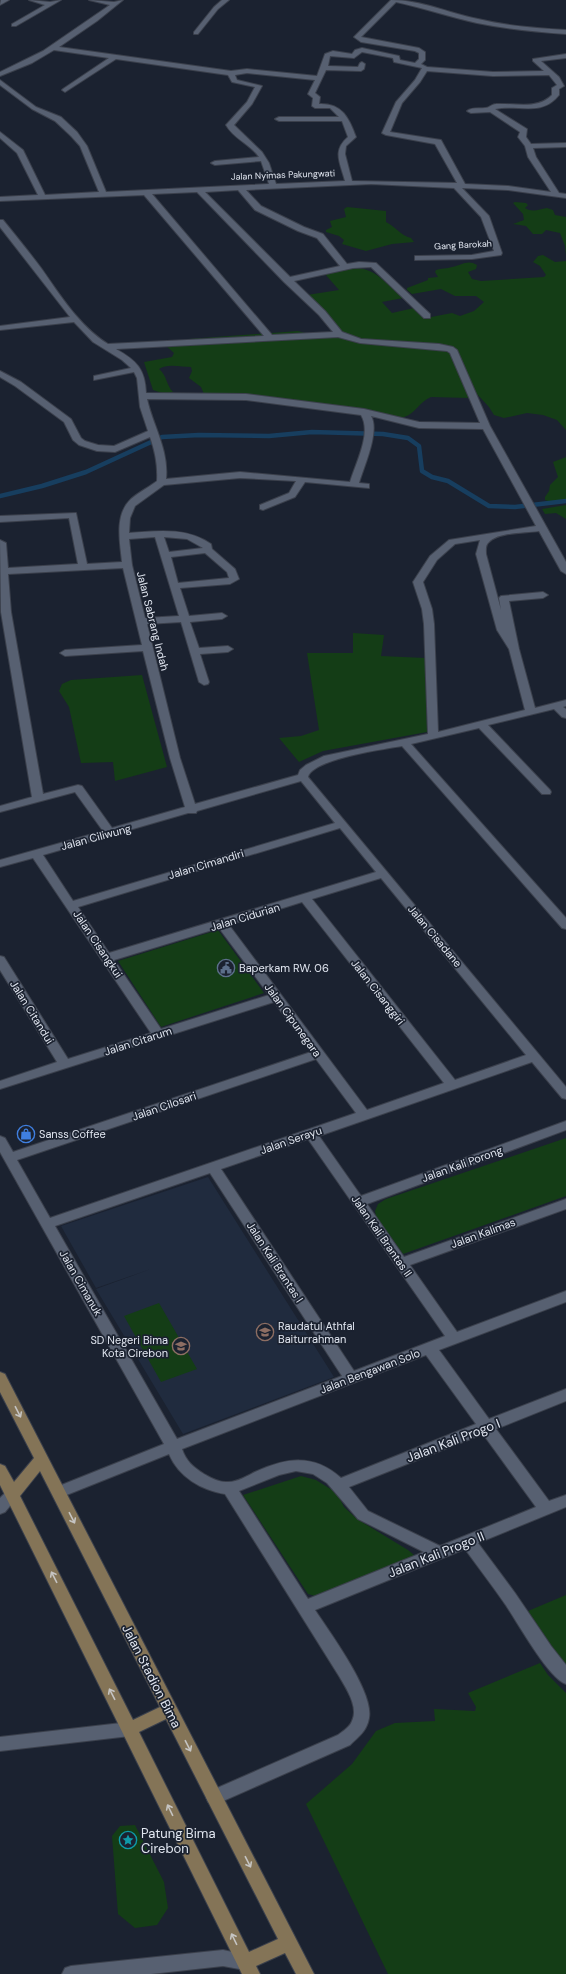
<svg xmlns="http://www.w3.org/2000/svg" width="566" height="1974" font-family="'DM Sans',sans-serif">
<rect width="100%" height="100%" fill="#1b2230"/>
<path fill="#202b3e" d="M208,1177L334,1377L183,1434L96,1289L151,1269L96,1288L61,1226Z"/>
<path fill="#143d16" d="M515,202L526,203L528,205L525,208C533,213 539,209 547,208L553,210L555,215L566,217V255L565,246L560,233L546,230L542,234H533L526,226L513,224L524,220L523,214L513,203Z
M347,207L386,211V222C396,227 400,235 411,238L414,242L392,244L366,251L342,244L344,240L339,236L326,232V230L332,227L330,221L346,217L344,209Z
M543,255L555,262L566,261V430L557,420L543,415L527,413L504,418L494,415L489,407L476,393L456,349L361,339L342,333L307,295L339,290L325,274C369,261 372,270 403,298L382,302L392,313L414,308L426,318L452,313L460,316L474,311L484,302L476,296H455L441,289L412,294L407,290V288L428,280V278L438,277L435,272L436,270C441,268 447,269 452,267C462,265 468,259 477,265L476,269L468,272L472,279L481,281L544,277L546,275L540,266L533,262L538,256Z
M298,331L320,337L337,335L352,341L443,349L451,352L470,398L431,397C420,401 415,414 404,417C397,419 377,412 368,411C314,403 259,393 204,394L201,387L189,378L192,371L191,367C182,367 167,363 159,369C167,375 166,385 173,392L165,394L153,390L144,362L172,357L174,353L165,345L188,343V339Z
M566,457V499L551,502L545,500V497L549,491L550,485L558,477L553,462Z
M566,505V519L556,513L545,514L542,509Z
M353,633L384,635L381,656L425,658L427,732L323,751L299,762L279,738L301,736L319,730L307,653H353Z
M142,675L167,767L115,781L113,762L81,763L69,707L59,691L62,684L71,680Z
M218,930L264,993L161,1027L118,961Z
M566,1138V1196L403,1254L376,1216L375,1211L378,1204L386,1199Z
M159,1303L197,1369L161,1382L124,1316Z
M301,1476L316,1480L337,1493L344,1507L357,1519L408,1550L414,1555L413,1557L315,1596L308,1594L243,1495Z
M566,1595V1667L528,1611Z
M540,1663L548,1675L566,1693V1974H388L306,1804L352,1764L376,1731L395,1723L435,1721L434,1709L475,1711L476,1707L468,1693Z
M135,1825L164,1882L168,1908L157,1925L135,1928L118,1914L112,1836L120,1826Z"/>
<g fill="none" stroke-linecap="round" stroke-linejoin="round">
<path stroke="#173e5f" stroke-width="4.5" d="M0,496L42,486L86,472L162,437L199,435L269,436L312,432L383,434L408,438L419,446L422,471L432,477L448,481L489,506L515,507L566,501"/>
<defs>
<path id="street" d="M1,0H9L0,5Z
M29,0L50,2L61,0L16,26H12V24L45,5Z
M89,0L114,2L123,0L97,21L59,47L231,71L247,69L317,76L325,54L333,51L352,54L355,50L362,48L399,56L400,60L415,63L419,59V53L415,51L361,42L354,37L391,0C421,0 448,13 478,19C507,26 536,28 566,30V34C536,32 506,29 477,23C450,17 424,8 396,2L361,37L419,48L425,52V60L421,64L427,67L493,72L544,71L533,61V59L566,54V58L541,61L559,77L564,86L559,89V95C542,117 518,104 495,109L527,129L526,137L531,144L566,143V147L533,148L536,157L559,193L566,194V198L508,190L462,188L489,216L502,253L501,255L472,259L415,260V256H418L472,255L494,251L481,217L454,188L371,184L246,190L261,206L304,227L323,234L347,264L359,262L376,263L430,314V318H424L371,267L353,268L294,281L325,311L342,332L361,339L439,344L453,347L457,350L490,426L566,562V574L561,571L539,531C526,533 498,532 489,542C485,545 486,550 486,554L501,610L499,598L501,596L543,592L548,595L543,598L509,601L519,649L535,708L566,700V706L563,707L566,709V718L562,717L554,709L488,725L550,790L551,792L550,794H542L479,728L411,744L566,918V929L562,928L402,746C385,749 312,759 308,777L566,1087V1099L562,1098L532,1062L319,1136L361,1196L566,1121V1130L367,1204L404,1257L566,1199V1209L410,1265L457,1332L566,1291V1302L439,1350L489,1419L566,1389V1401L496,1429L549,1501L566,1495V1507L478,1543L515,1593L551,1646L566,1665V1684C548,1678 517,1621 505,1604C492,1585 478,1567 465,1549L315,1610C330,1633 374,1692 369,1718C367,1731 358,1737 350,1745L214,1805L208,1802L206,1797L208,1792L338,1735C343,1731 350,1727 352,1721C359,1707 346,1688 339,1676L225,1494C201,1490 179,1477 169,1454L59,1498L54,1496L52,1492L54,1488L164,1444L0,1152V1136L5,1138L13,1152L311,1052L274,1002L0,1089V1081L57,1062L0,970V956L4,957L68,1059L151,1033L33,858L0,867V860L103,831L75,792L0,812V806L32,797L1,612L0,540L6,543L8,568L78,564L69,518L0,522V516L76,513L87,564L122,562C120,542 114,515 131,499C139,492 148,488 157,481C158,465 155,451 150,437L115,452L97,451L79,445L73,440L64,422L15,386L0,377V371L21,382L71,419L81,438L85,441L98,445L114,446L148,431L140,407L137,378L134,372L94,380V376L131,368L122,360L93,342L74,322L0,330V326L70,317L0,227V220H3C16,236 29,252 41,268C60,295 80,327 108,344L264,336L144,195L0,201V197L38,195L17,153L0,138V132L23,150L45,195L99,192L80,146L71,136L55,121L32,109L0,85V80L36,107L61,117L77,132L87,146L106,192L269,184L261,161L215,165L211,163L215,161L259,157C250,144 234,139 226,125L247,102L255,87L232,82L228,75L116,59L65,92L62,90L63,89L109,58L54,50L32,63L0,76V72L43,51L110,5ZM362,52L393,58L394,62L422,68L415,80L396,102L382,133L386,135L435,144L457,183L352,181L345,154L346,146L356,137C349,118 342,103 319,104L320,97L315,93L326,70L361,71L364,69L365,64L362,62L360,63L358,67L328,66L330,56L354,58ZM427,71L493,76L549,75L557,85L552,88V95C537,110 516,103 496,104C492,104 489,108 485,108C479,109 472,107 467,111L471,113L490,112L520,132L518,137L525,146L528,157L551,192L508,186L465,184L441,140L390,132L402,103L420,82ZM247,73L315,80L308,94L313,98L312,106L315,108H330L339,117H279L275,119L279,121H342L348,137C332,151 340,162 345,181L276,184L269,163L262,152L234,125L252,104L262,86L237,80L235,75ZM238,190L255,210L298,231L317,238L340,266L290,277L205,192ZM197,192L284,282L319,315L333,332L272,335L152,194ZM338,337L360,343L447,351L450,353L480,423L419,422L364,409L246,394L146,393C145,369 137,361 116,349ZM147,399L246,400L361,415C372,433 356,462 350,482L240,472L166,479C169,450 153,426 147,399ZM371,416L419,428L483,429L536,526L449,540L430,556L413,582L422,609L424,624L428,734L324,756L306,765L300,770L298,775L195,804L180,758L147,624L181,622L199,682L204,685L208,684L209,682L200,654L228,652L233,649L228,646L199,648L190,622L222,619L227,616L222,613L189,616L180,588L230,584L239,579L235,569L212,549L211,544C186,527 158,531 129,533L130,518L135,506L164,485L240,478L296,481L289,493L260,505V509L263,510L295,497L305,482L369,488V484L359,483C364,466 380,431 371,416ZM155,537L179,616L145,618L132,565L129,539ZM164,537L187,539L203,548L169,552ZM480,540L476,554L497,630L509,649L525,710L438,732L434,624L432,609L423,582L437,560L455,544ZM205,553L227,572L229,578L178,583L171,557ZM123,568L142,645L65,650L60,653L65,656L143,651L170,758L185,807L112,828L82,786L78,785L43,794L11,612L8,574ZM301,781L335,823L73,901L43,855L188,813H196L197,811ZM340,828L376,872L109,953L78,907ZM381,878L526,1055L455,1080L312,899ZM302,902L444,1083L367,1110L229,925ZM219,928L269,995L161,1029L114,960ZM316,1059L356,1113L50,1218L17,1160ZM308,1139L445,1336L354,1371L221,1169ZM210,1173L342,1376L177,1439L55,1226ZM426,1355L476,1424L341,1478C313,1453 286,1458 255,1472C247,1476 236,1483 226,1482C218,1482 211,1478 204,1474C193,1467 186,1461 182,1449ZM483,1434L536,1507L440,1546L368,1511L349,1487ZM296,1471L313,1474L327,1483L358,1519L424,1552L308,1599L239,1491L279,1475Z
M222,0H229L218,9L198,34H194V32L214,7Z
M12,1489L17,1491L19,1495L5,1512L0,1514V1498L7,1491Z
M130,1722L136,1724L138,1729L136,1734L130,1736L0,1751V1737Z
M223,1950L251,1956L254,1962L251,1968L245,1970L223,1966L151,1974H62L65,1968L71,1966Z"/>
<path id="secondary" d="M0,1372L5,1374L7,1378L314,1974H296L285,1953L256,1966L260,1974H242L0,1485V1464L5,1466L14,1482L34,1458L0,1392ZM40,1471L160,1707L133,1720L20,1496ZM166,1719L278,1939L249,1952L139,1732Z"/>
</defs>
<use href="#street" stroke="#3b404c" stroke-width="2"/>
<use href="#secondary" stroke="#3b404c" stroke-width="2"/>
<use href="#street" fill="#576071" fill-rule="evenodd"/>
<use href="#secondary" fill="#847457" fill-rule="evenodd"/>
</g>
<defs><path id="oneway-shaft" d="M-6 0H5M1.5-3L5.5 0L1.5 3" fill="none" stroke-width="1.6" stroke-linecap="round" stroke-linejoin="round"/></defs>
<g stroke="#c5c4c2">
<use href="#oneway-shaft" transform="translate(18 1412) rotate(63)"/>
<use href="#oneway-shaft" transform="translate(72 1518) rotate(63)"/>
<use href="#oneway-shaft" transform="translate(54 1577) rotate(-117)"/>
<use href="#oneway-shaft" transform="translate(112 1694) rotate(-117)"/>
<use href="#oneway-shaft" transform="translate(188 1746) rotate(63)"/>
<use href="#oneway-shaft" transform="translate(170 1810) rotate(-116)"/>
<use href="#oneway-shaft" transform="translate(248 1862) rotate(63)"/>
<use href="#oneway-shaft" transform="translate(234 1939) rotate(-116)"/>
</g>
<defs>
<symbol id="civic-ring" viewBox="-11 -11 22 22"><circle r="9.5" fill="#1b2230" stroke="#5c6f8a" stroke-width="1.5"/><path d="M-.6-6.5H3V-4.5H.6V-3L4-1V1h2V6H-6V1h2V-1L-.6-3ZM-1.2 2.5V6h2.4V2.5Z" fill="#5c6f8a"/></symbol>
<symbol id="shop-ring" viewBox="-11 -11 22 22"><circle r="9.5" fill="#1b2230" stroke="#3f7fe0" stroke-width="1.5"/><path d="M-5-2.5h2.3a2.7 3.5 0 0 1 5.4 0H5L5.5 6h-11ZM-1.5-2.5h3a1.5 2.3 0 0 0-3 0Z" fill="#3f7fe0"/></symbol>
<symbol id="school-ring" viewBox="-11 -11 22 22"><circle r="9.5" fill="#1b2230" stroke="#8d6e63" stroke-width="1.5"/><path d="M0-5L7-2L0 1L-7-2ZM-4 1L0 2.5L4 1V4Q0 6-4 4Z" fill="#8d6e63"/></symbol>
<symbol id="sight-ring" viewBox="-11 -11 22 22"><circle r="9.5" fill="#1b2230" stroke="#0f9aa8" stroke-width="1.5"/><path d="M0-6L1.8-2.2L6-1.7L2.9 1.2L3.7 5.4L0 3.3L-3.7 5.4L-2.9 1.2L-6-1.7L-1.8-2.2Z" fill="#0f9aa8"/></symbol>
</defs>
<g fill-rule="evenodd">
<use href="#civic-ring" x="216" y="958" width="20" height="20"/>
<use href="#shop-ring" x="16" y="1124" width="20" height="20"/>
<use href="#school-ring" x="255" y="1322" width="20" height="20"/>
<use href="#school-ring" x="171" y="1336" width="20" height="20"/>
<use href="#sight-ring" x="118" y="1830" width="20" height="20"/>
</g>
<g text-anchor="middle" stroke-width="3.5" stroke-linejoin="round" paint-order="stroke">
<g font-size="9" fill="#e1e6f0" stroke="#1b2230">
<text transform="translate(283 175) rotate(-2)" y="3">Jalan Nyimas Pakungwati</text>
<text transform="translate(463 245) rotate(-3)" y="3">Gang Barokah</text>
</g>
<g font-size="11" fill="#e1e6f0" stroke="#1b2230">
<text transform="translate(153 621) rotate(76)" y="4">Jalan Sabrang Indah</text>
<text transform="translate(96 837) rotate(-15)" y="4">Jalan Ciliwung</text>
<text transform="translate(206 864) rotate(-17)" y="4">Jalan Cimandiri</text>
<text transform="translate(245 917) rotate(-17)" y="4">Jalan Cidurian</text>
<text transform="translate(435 936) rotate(50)" y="4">Jalan Cisadane</text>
<text transform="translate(98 944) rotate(56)" y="4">Jalan Cisangkui</text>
<text transform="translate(378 992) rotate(52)" y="4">Jalan Cisanggiri</text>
<text transform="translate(32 1012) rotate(58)" y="4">Jalan Citandui</text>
<text transform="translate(293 1020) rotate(54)" y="4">Jalan Cipunegara</text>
<text transform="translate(138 1041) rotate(-18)" y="4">Jalan Citarum</text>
<text transform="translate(164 1106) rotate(-19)" y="4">Jalan Cilosari</text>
<text transform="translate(291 1140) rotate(-19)" y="4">Jalan Serayu</text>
<text transform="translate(462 1164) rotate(-20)" y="4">Jalan Kali Porong</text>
<text transform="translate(483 1233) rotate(-20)" y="4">Jalan Kalimas</text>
<text transform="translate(382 1236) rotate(55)" y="4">Jalan Kali Brantas II</text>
<text transform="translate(275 1262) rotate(57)" y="4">Jalan Kali Brantas I</text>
<text transform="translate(81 1283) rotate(60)" y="4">Jalan Cimanuk</text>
<text transform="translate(370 1371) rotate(-21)" y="4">Jalan Bengawan Solo</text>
</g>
<g font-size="11" fill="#e1e6f0" stroke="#1b2230" text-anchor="start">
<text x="239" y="972">Baperkam RW. 06</text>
<text x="39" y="1138">Sanss Coffee</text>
<text x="278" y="1330">Raudatul Athfal<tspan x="278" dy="13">Baiturrahman</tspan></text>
<text x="168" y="1344" text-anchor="end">SD Negeri Bima<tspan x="168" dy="13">Kota Cirebon</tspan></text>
</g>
<g font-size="13" fill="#e1e6f0" stroke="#1b2230">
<text transform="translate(453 1440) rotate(-21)" y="5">Jalan Kali Progo I</text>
<text transform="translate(436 1554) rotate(-22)" y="5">Jalan Kali Progo II</text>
<text transform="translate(152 1676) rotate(63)" y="5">Jalan Stadion Bima</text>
</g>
<g font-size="13" fill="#e1e6f0" stroke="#1b2230" text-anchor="start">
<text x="141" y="1838">Patung Bima<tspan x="141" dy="15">Cirebon</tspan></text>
</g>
</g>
</svg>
